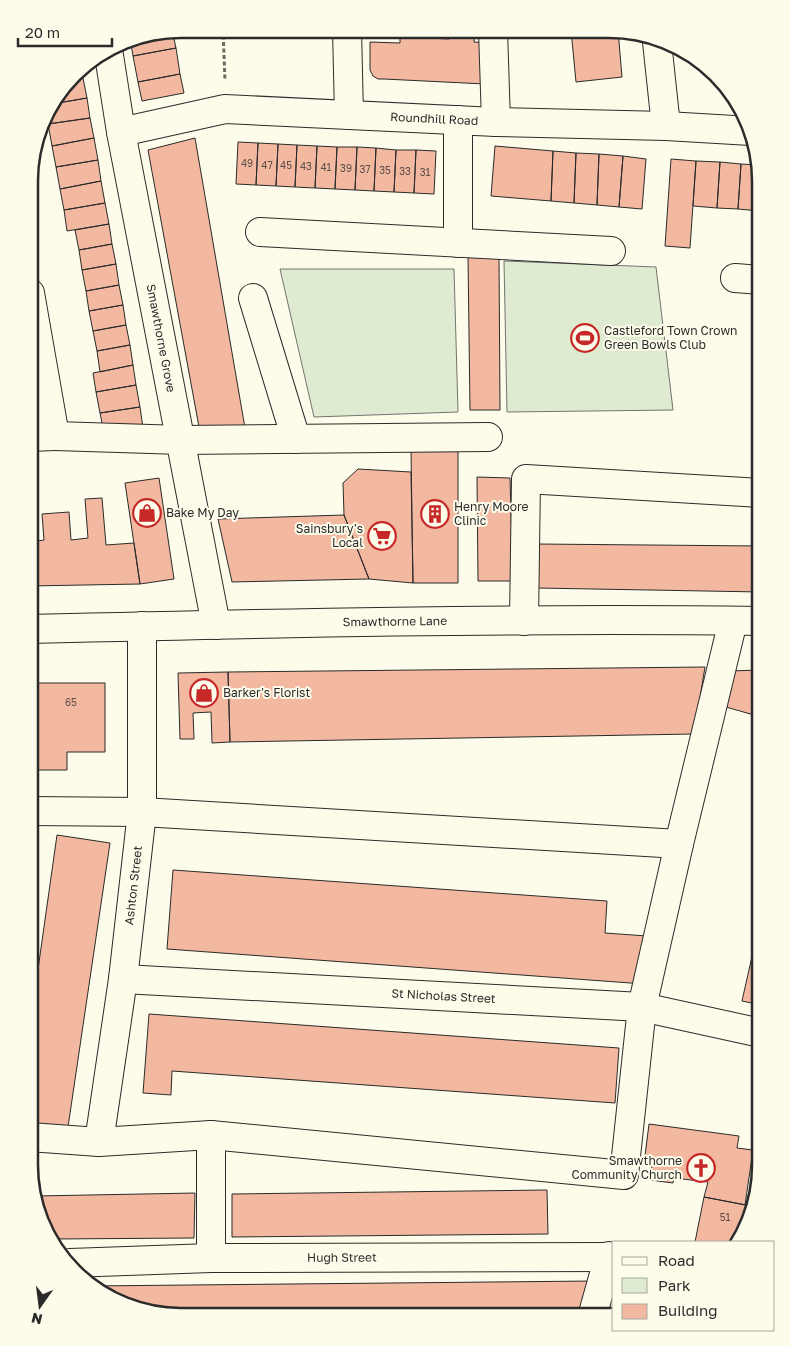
<svg xmlns="http://www.w3.org/2000/svg" width="790" height="1346" font-family="'Golos Text',sans-serif">
<rect width="100%" height="100%" fill="#fdfbea"/>
<path fill="#deebd1" stroke="#74746e" d="M504,261L656,267L673,410L507,412Z
M280,269H454L458,412L314,417Z"/>
<path fill="#f2b8a0" stroke="#2b2b2b" d="M400,29H428V38L449,39L450,30H475L474,42L487,43L485,84L384,79H378L373,76L370,70V42L400,43Z
M172,30L176,48L133,56L130,39Z
M571,30H618L622,77L576,82Z
M176,48L180,74L138,82L133,56Z
M81,66L83,78L70,80L80,67Z
M180,74L184,93L142,101L138,82Z
M83,78L87,98L52,104L70,80Z
M87,98L90,118L48,124L46,111L52,104Z
M90,118L94,138L52,146L48,124Z
M94,138L98,160L56,167L52,146Z
M195,138L245,428L199,427L148,150Z
M238,142L258,143L256,185L236,184Z
M258,143L278,144L276,186L256,185Z
M278,144L297,145L295,187L276,186Z
M297,145L317,146L315,188L295,187Z
M317,146L337,147L335,189L315,188Z
M495,146L553,151L551,201L491,196Z
M337,147H357L355,190L335,189Z
M357,147L376,148L374,191L355,190Z
M376,148L396,150L394,192L374,191Z
M396,150H416L414,193L394,192Z
M416,150L436,151L434,194L414,193Z
M553,151L576,153L574,203L551,201Z
M576,153L599,154L597,205L574,203Z
M599,154L623,156L619,207L597,205Z
M623,156L646,159L642,209L619,207Z
M671,159L696,161L690,248L665,246Z
M98,160L101,181L60,189L56,167Z
M696,161L720,162L717,208L693,206Z
M720,162L741,164L738,209L717,208Z
M741,164L758,165L761,180L760,211L738,209Z
M101,181L105,203L64,210L60,189Z
M105,203L109,224L67,231L64,210Z
M109,224L112,244L79,250L75,230Z
M112,244L116,264L82,270L79,250Z
M468,257H499L500,410H470Z
M116,264L119,285L86,291L82,270Z
M119,285L123,305L89,311L86,291Z
M123,305L126,325L93,331L89,311Z
M126,325L130,345L97,351L93,331Z
M130,345L133,365L100,372L97,351Z
M133,365L136,385L96,392L93,373Z
M136,385L140,407L100,413L96,392Z
M140,407L143,428H103L100,413Z
M458,449V583H413L411,450Z
M358,469L411,472L413,583L369,579L344,515L343,483Z
M477,477L510,478L513,581H478Z
M159,478L174,579L140,584L125,483Z
M102,498L106,545L134,543L140,584L29,586L30,542L44,540L42,514L69,512L71,540L88,538L85,499Z
M344,515L369,579L232,582L218,519Z
M537,544L761,546V592L537,588Z
M705,667L694,734L230,742L228,672Z
M761,670V717L726,707L729,671Z
M228,672L230,742L212,743L211,712L193,713L194,739H180L178,673Z
M29,683H105V752H67V770H31V709H29Z
M57,835L110,843L68,1127L29,1123V1033Z
M173,870L607,901L605,933L647,936L644,984L167,949Z
M761,916V1005L742,1001Z
M149,1014L619,1048L615,1103L172,1071L171,1095L143,1093Z
M649,1124L739,1136L737,1148L753,1150L745,1205L704,1197L708,1182L674,1178L673,1183L650,1180L653,1158L645,1156Z
M547,1190L548,1234L232,1237V1194Z
M195,1193L194,1238L52,1239L40,1223L35,1196Z
M704,1197L752,1206L749,1222L738,1242H695Z
M594,1281L578,1317L161,1316L89,1286Z"/>
<g fill="none" stroke-linecap="round" stroke-linejoin="round">
<defs>
<g id="minor">
<path d="M347,29L349,115"/>
<path d="M493,30L496,122"/>
<path d="M657,42L666,126"/>
<path id="s1" d="M108,49L121,132L216,625"/>
<path id="s2" d="M121,132L225,109L496,122L666,126L751,131"/>
<path d="M260,232L611,251"/>
<path d="M458,243V120"/>
<path d="M735,278L761,280"/>
<path d="M253,298L296,439"/>
<path d="M55,436L182,440L488,437"/>
<path d="M30,437L55,436L30,293"/>
<path d="M524,621L526,479L761,493"/>
<path id="s3" d="M29,629C273,623 517,618 761,621"/>
<path d="M29,811L142,812L679,844"/>
<path id="s4" d="M123,979L642,1007L761,1033"/>
<path d="M29,1137L99,1142L211,1135L624,1175L642,1007L679,844L733,621"/>
<path id="s5" d="M99,1142L123,979L142,812V626"/>
<path d="M211,1258V1135"/>
<path id="s6" d="M70,1263L211,1258L614,1257"/>
<path d="M592,1317L609,1256"/>
</g>
</defs>
<use href="#minor" stroke="#2b2b2b" stroke-width="30"/>
<path stroke="#6a6964" stroke-width="3" stroke-dasharray="4 2.5" stroke-linecap="butt" d="M223,29L225,81"/>
<use href="#minor" stroke="#fdfbea" stroke-width="28"/>
</g>
<defs>
<symbol id="stadium-ring" viewBox="-11 -11 22 22"><circle r="9.5" fill="#fdfbea" stroke="#c62828" stroke-width="1.5"/><path d="M0-5a6.5 5 0 1 0 0 10a6.5 5 0 1 0 0-10ZM-3.5-1.8h7v3.6h-7Z" fill="#c62828"/></symbol>
<symbol id="shop-ring" viewBox="-11 -11 22 22"><circle r="9.5" fill="#fdfbea" stroke="#c62828" stroke-width="1.5"/><path d="M-5-2.5h2.3a2.7 3.5 0 0 1 5.4 0H5L5.5 6h-11ZM-1.5-2.5h3a1.5 2.3 0 0 0-3 0Z" fill="#c62828"/></symbol>
<symbol id="building-ring" viewBox="-11 -11 22 22"><circle r="9.5" fill="#fdfbea" stroke="#c62828" stroke-width="1.5"/><path d="M-4-6H4V6H1V3H-1V6H-4ZM-2.5-4.3h1.7v1.8h-1.7ZM.8-4.3h1.7v1.8H.8ZM-2.5-1h1.7V.8h-1.7ZM.8-1h1.7V.8H.8Z" fill="#c62828"/></symbol>
<symbol id="supermarket-ring" viewBox="-11 -11 22 22"><circle r="9.5" fill="#fdfbea" stroke="#c62828" stroke-width="1.5"/><path d="M-6-5.5h2.5l.6 2H6L4.5 2H-2.5L-4.4-4H-6ZM-1.5 3.2a1.3 1.3 0 1 0 .1 0ZM3 3.2a1.3 1.3 0 1 0 .1 0Z" fill="#c62828"/></symbol>
<symbol id="church-ring" viewBox="-11 -11 22 22"><circle r="9.5" fill="#fdfbea" stroke="#c62828" stroke-width="1.5"/><path d="M-1.2-6h2.4v3.5h3.3v2.4h-3.3V6h-2.4V-.1h-3.3v-2.4h3.3Z" fill="#c62828"/></symbol>
</defs>
<g fill-rule="evenodd">
<use href="#stadium-ring" x="569" y="322" width="32" height="32"/>
<use href="#shop-ring" x="131" y="497" width="32" height="32"/>
<use href="#building-ring" x="419" y="498" width="32" height="32"/>
<use href="#supermarket-ring" x="366" y="520" width="32" height="32"/>
<use href="#shop-ring" x="188" y="677" width="32" height="32"/>
<use href="#church-ring" x="685" y="1152" width="32" height="32"/>
</g>
<g text-anchor="middle" stroke-width="4" stroke-linejoin="round" paint-order="stroke">
<g font-size="10" fill="#5d4e48">
<text x="247" y="167">49</text>
<text x="267" y="169">47</text>
<text x="286" y="169">45</text>
<text x="306" y="170">43</text>
<text x="326" y="171">41</text>
<text x="346" y="172">39</text>
<text x="365" y="173">37</text>
<text x="385" y="174">35</text>
<text x="405" y="175">33</text>
<text x="425" y="176">31</text>
<text x="71" y="706">65</text>
<text x="725" y="1221">51</text>
</g>
<g font-size="12" fill="#2b2b2b" stroke="#fdfbea">
<text dy="4" stroke="none"><textPath href="#s2" startOffset="316">Roundhill Road</textPath></text>
<text dy="4" stroke="none"><textPath href="#s1" startOffset="294">Smawthorne Grove</textPath></text>
<text dy="4" stroke="none"><textPath href="#s3" startOffset="366">Smawthorne Lane</textPath></text>
<text dy="4" stroke="none"><textPath href="#s5" startOffset="259">Ashton Street</textPath></text>
<text dy="4" stroke="none"><textPath href="#s4" startOffset="321">St Nicholas Street</textPath></text>
<text dy="4" stroke="none"><textPath href="#s6" startOffset="272">Hugh Street</textPath></text>
</g>
<g font-size="12" fill="#2b2b2b" stroke="#fdfbea" text-anchor="start">
<text x="604" y="335">Castleford Town Crown<tspan x="604" dy="14">Green Bowls Club</tspan></text>
<text x="454" y="511">Henry Moore<tspan x="454" dy="14">Clinic</tspan></text>
<text x="166" y="517">Bake My Day</text>
<text x="363" y="533" text-anchor="end">Sainsbury's<tspan x="363" dy="14">Local</tspan></text>
<text x="223" y="697">Barker's Florist</text>
<text x="682" y="1165" text-anchor="end">Smawthorne<tspan x="682" dy="14">Community Church</tspan></text>
</g>
</g>
<path d="M0 0H790V1346H0ZM181 38H609A143 143 0 0 1 752 181V1165A143 143 0 0 1 609 1308H181A143 143 0 0 1 38 1165V181A143 143 0 0 1 181 38Z" fill="#fdfbea" fill-rule="evenodd"/>
<path fill="none" stroke="#2b2b2b" stroke-width="2.5" d="M181 38H609A143 143 0 0 1 752 181V1165A143 143 0 0 1 609 1308H181A143 143 0 0 1 38 1165V181A143 143 0 0 1 181 38Z"/>
<rect x="612" y="1241" width="162" height="90" fill="#fdfbea" stroke="#a9a89e"/>
<rect x="622" y="1257" width="25" height="8" fill="#fdfbea" stroke="#a9a89e"/>
<text x="658" y="1266" font-size="15" fill="#2b2b2b">Road</text>
<rect x="622" y="1278" width="25" height="15" fill="#deebd1" stroke="#a9a89e"/>
<text x="658" y="1291" font-size="15" fill="#2b2b2b">Park</text>
<rect x="622" y="1304" width="25" height="15" fill="#f2b8a0" stroke="#a9a89e"/>
<text x="658" y="1316" font-size="15" fill="#2b2b2b">Building</text>
<g transform="translate(40 1306) rotate(194)" stroke="#fdfbea" stroke-width="4" paint-order="stroke">
<path d="M0-4L9 19L0 12L-9 19Z" fill="#2b2b2b"/>
<text y="-8" font-size="14" font-weight="bold" text-anchor="middle" fill="#2b2b2b">N</text>
</g>
<path d="M18 38v8h94v-8" fill="none" stroke="#2b2b2b" stroke-width="2.5"/>
<text x="25" y="38" font-size="15" fill="#2b2b2b" stroke="#fdfbea" stroke-width="4" paint-order="stroke">20 m</text>
</svg>
